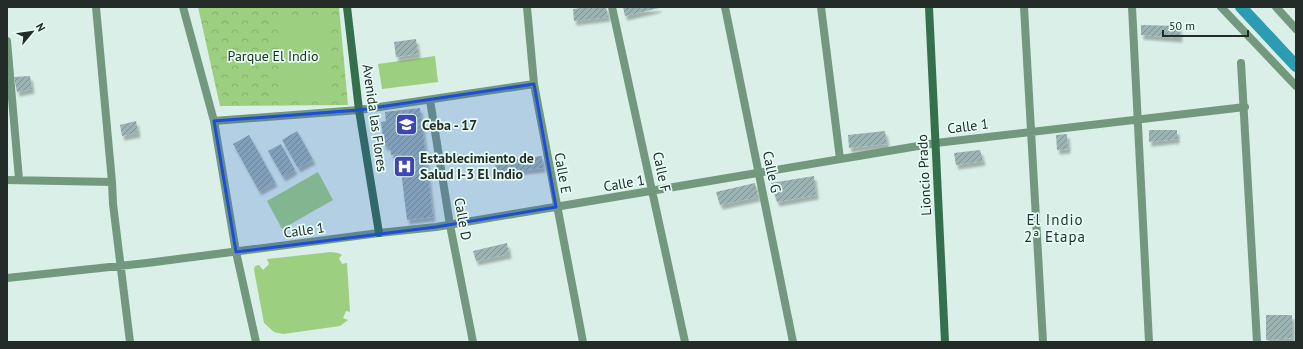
<svg xmlns="http://www.w3.org/2000/svg" width="1303" height="349" font-family="'PT Sans',sans-serif">
<defs>
<pattern id="park-crowns" width="20" height="18" patternUnits="userSpaceOnUse"><rect width="20" height="18" fill="#9ccf7f"/><path d="M2 6a3 3 0 1 1 6 0M12 15a3 3 0 1 1 6 0" fill="none" stroke="#86b26e"/></pattern>
<pattern id="building-hatch" width="6" height="6" patternUnits="userSpaceOnUse"><rect width="6" height="6" fill="#9cb3b3"/><path d="M-1 1l2-2M0 6l6-6M5 7l2-2" fill="none" stroke="#7f9292"/></pattern>
<filter id="shadow"><feDropShadow dx="2.5" dy="4.5" stdDeviation="1" flood-color="#0004"/></filter>
</defs>
<rect width="100%" height="100%" fill="#d9efe8"/>
<path fill="url(#park-crowns)" d="M198,7H339L348,105L220,106Z"/>
<path fill="#9ccf7f" d="M282,15H329V98H282Z
M435,56L438,82L382,89L378,64Z
M318,172L333,200L282,229L267,201Z
M331,252L338,253L342,255L339,258L342,264L347,263L350,312L346,311L343,318L348,320L340,326L283,334L274,332L264,323L254,270L255,266L259,265L263,270L269,264L267,259Z"/>
<g fill="none" stroke-linecap="round" stroke-linejoin="round">
<path stroke="#2b9cb2" stroke-width="12" d="M1241,7L1296,66"/>
</g>
<path fill="url(#building-hatch)" filter="url(#shadow)" d="M588,7H606L608,17L574,21L573,9Z
M623,7H659V8L625,16Z
M1141,25L1179,26L1180,38L1141,35Z
M416,39L418,54L396,57L394,42Z
M30,76L32,89L17,92L14,77Z
M420,108L433,217L407,220L399,154L391,155L390,146H384L381,122L386,121L385,112Z
M136,121L138,133L122,136L120,125Z
M1149,130H1177V139L1149,142Z
M297,131L313,160L298,168L282,140Z
M885,131L887,144L849,148L848,135Z
M1067,134L1068,149L1057,150L1056,135Z
M249,135L275,182L259,191L233,144Z
M281,144L295,170L283,177L268,151Z
M980,150L983,161L956,165L954,153Z
M542,156L543,168L496,173L495,162Z
M814,176L816,195L777,202L771,183Z
M755,183L758,197L720,205L716,192Z
M507,243L509,254L476,261L473,251Z
M1266,315H1292V338L1266,340Z"/>
<g fill="none" stroke-linecap="round" stroke-linejoin="round">
<path stroke="#72987e" stroke-width="8" d="M96,7L112,182L113,204L130,342
M183,7L214,121L236,252L256,342
M527,7L534,84L583,342
M612,7L685,342
M725,7L793,342
M821,7L840,159
M1024,7L1043,342
M1132,7L1149,342
M1221,7L1296,86
M1276,7L1296,29
M7,41L19,179
M1241,63L1257,342
M430,100L450,225L473,342
M214,121L359,110L534,84
M7,180L112,182
M7,278L147,263L379,233L436,227L936,143L1245,107"/>
<path stroke="#35704c" stroke-width="8" d="M347,7L359,110L379,233
M929,7L945,342"/>
</g>
<path fill="#1d4ed8" fill-opacity="0.2" stroke="#1d4ed8" stroke-width="3" stroke-linejoin="round" d="M534,84L556,207L436,227L236,252L214,121L359,110Z"/>
<defs>
<symbol id="school-square" viewBox="-11 -11 22 22"><rect x="-9" y="-9" width="18" height="18" rx="4" fill="#3c46b9" stroke="#e6fdf6"/><path d="M0-5L7-2L0 1L-7-2ZM-4 1L0 2.5L4 1V4Q0 6-4 4Z" fill="#fff"/></symbol>
<symbol id="hospital-square" viewBox="-11 -11 22 22"><rect x="-9" y="-9" width="18" height="18" rx="4" fill="#3c46b9" stroke="#e6fdf6"/><path d="M-5-5h3v3.5h4V-5h3V5h-3V1.5h-4V5h-3Z" fill="#fff"/></symbol>
</defs>
<g fill-rule="evenodd">
<use href="#school-square" x="394" y="112" width="25" height="25"/>
<use href="#hospital-square" x="392" y="154" width="25" height="25"/>
</g>
<g text-anchor="middle" stroke-width="3.5" stroke-linejoin="round" paint-order="stroke">
<g font-size="14" fill="#1e3311" stroke="#e6fdf6">
<text x="273" y="61">Parque El Indio</text>
</g>
<g font-size="14" fill="#242c29" stroke="#e6fdf6">
<text transform="translate(375 118) rotate(82)" y="5">Avenida las Flores</text>
<text transform="translate(968 126) rotate(-7)" y="5">Calle 1</text>
<text transform="translate(662 172) rotate(78)" y="5">Calle F</text>
<text transform="translate(772 172) rotate(78)" y="5">Calle G</text>
<text transform="translate(563 173) rotate(80)" y="5">Calle E</text>
<text transform="translate(924 175) rotate(-93)" y="5">Lioncio Prado</text>
<text transform="translate(624 183) rotate(-10)" y="5">Calle 1</text>
<text transform="translate(463 219) rotate(80)" y="5">Calle D</text>
<text transform="translate(304 230) rotate(-8)" y="5">Calle 1</text>
</g>
<g font-size="14" font-weight="bold" fill="#242c29" stroke="#e6fdf6" text-anchor="start">
<text x="422" y="130">Ceba - 17</text>
<text x="420" y="163">Establecimiento de<tspan x="420" dy="16">Salud I-3 El Indio</tspan></text>
</g>
<g font-size="15" letter-spacing="1" fill="#233630" stroke="#e6fdf6">
<text x="1055" y="225">El Indio<tspan x="1055" dy="17">2ª Etapa</tspan></text>
</g>
</g>
<rect width="1303" height="349" fill="none" stroke="#242c29" stroke-width="16"/>
<g transform="translate(32 32) rotate(61)" stroke="#e6fdf6" stroke-width="3" paint-order="stroke">
<path d="M0-3L7 15L0 10L-7 15Z" fill="#242c29"/>
<text y="-6" font-size="11" font-weight="bold" text-anchor="middle" fill="#242c29">N</text>
</g>
<path d="M1163 30v6h85v-6" fill="none" stroke="#242c29" stroke-width="2"/>
<text x="1169" y="30" font-size="12" fill="#242c29" stroke="#e6fdf6" stroke-width="3" paint-order="stroke">50 m</text>
</svg>
